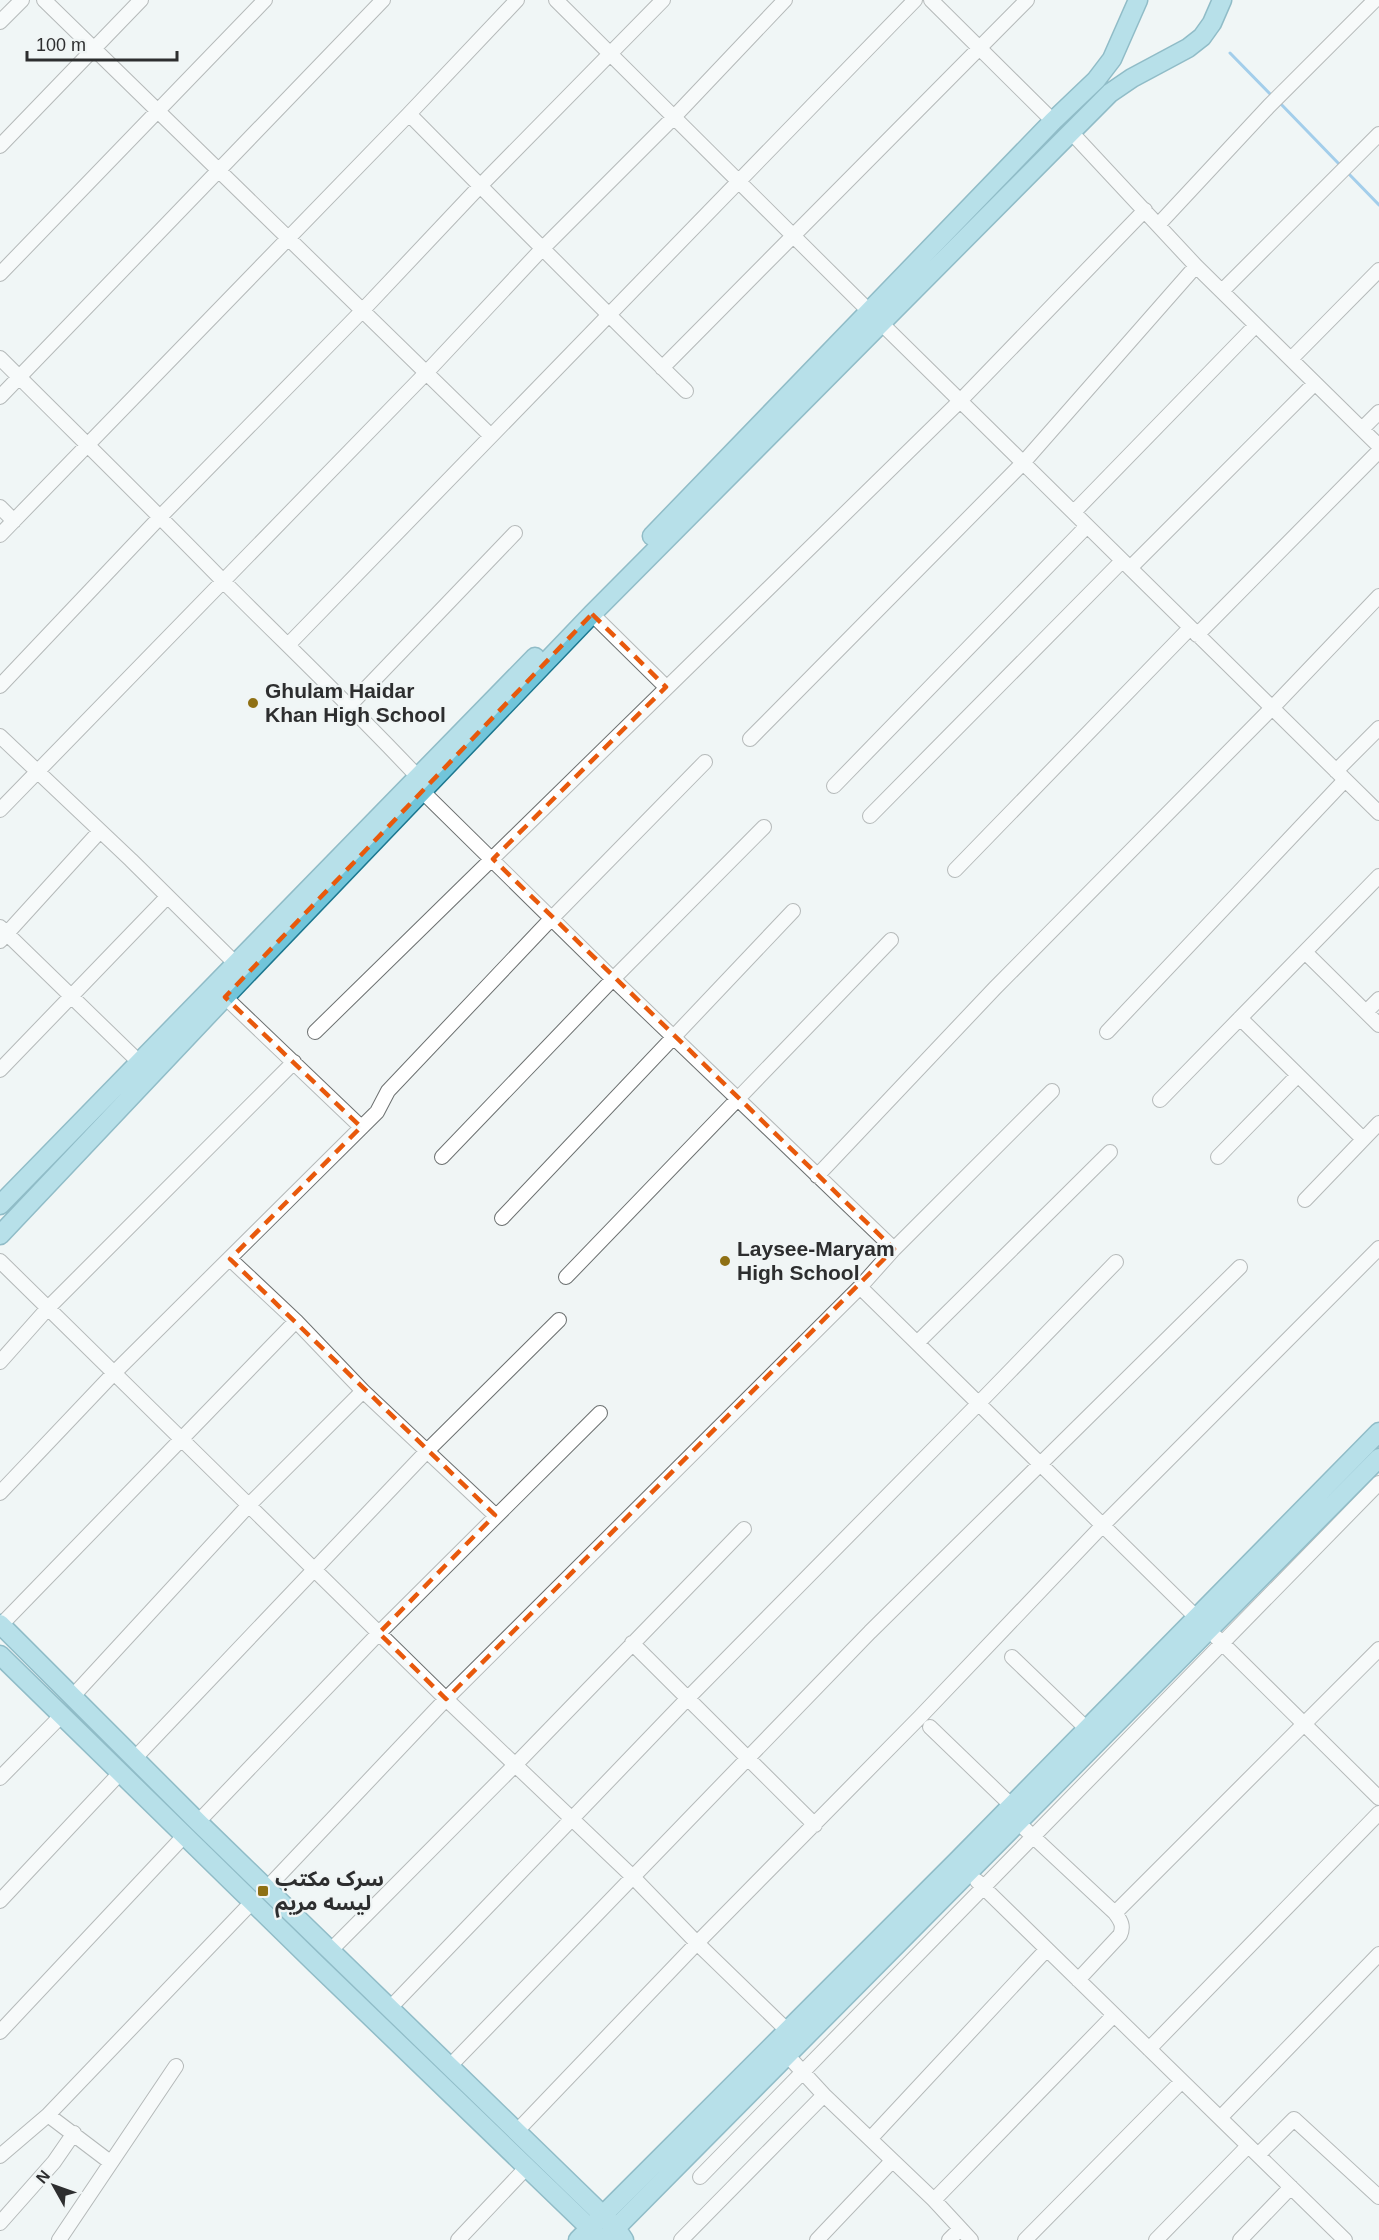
<svg xmlns="http://www.w3.org/2000/svg" width="1379" height="2240" font-family="Arial,'Noto Sans Arabic',sans-serif">
<rect width="100%" height="100%" fill="#f0f5f5"/>
<g fill="none" stroke-linecap="round" stroke-linejoin="round">
<path stroke="#469edd" stroke-width="3" d="M1230,53L1273,97
M1278,101L1340,165
M1347,172L1379,205"/>
<defs>
<path id="minor" d="M44,0L490,435
M556,0L881,323L1379,813
M931,0L1053,121
M0,22L22,0
M409,114C501,207 593,300 686,391
M1071,132L1196,266L1379,446
M0,146L141,0
M1159,224L1269,106L1375,0
M0,274L265,0
M1222,291L1379,134
M0,358C75,433 151,507 225,583C289,647 355,710 417,776
M1291,359L1379,270
M662,368L1027,0
M0,397L383,0
M1362,429L1379,412
M0,507L14,521
M1074,512L1256,325
M0,535L409,114L517,0
M1130,568L1315,383
M592,614L666,687
M1197,635L1379,451
M288,645L915,0
M0,686L161,516L362,311L480,186L663,0
M350,705L515,533
M0,736L131,860L235,963
M750,739L1023,463L1196,266
M1336,771L1379,728
M834,786L1087,526
M423,792L613,979L894,1249
M0,810L426,373L541,250L674,117L785,0
M870,816L1122,561
M955,870L1190,628
M0,927L139,1062
M0,941L100,831
M1305,952L1379,1025
M225,997L361,1127
M1366,1012L1379,999
M1240,1018L1363,1139
M315,1032L960,401L1145,210
M1107,1032L1345,780
M0,1070L167,897
M1160,1100L1379,876
M442,1157L613,979L764,827
M1218,1157L1298,1075
M817,1176L995,988L1272,708L1379,596
M1305,1200L1379,1123
M502,1218L793,911
M230,1259L296,1321L363,1391L495,1515
M0,1261L446,1699L633,1877L697,1943L794,2037
M566,1277L891,940
M860,1287L1197,1618
M917,1343L1110,1152
M0,1362L48,1308L294,1062
M0,1493L114,1373L377,1112L388,1091L551,919L705,762
M1,1625L296,1321
M1216,1637L1379,1798
M632,1643L815,1825
M1012,1657L1087,1729
M73,1696L248,1506L363,1391
M930,1727L1012,1806
M134,1759L428,1450L559,1320
M0,1778L61,1716
M198,1822L379,1633L600,1413
M1025,1829L1115,1913C1121,1921 1124,1926 1120,1935L1078,1980
M977,1881L1345,2240
M267,1888L446,1699L860,1287L894,1249L1052,1091
M0,1901L120,1773
M1115,1913L1379,1649
M330,1951L515,1765L744,1529
M389,2009L688,1698L979,1403L1116,1262
M0,2032L184,1836
M1149,2049L1379,1813
M788,2056L824,2095L934,2200L971,2240
M449,2067L870,1632L1240,1267
M48,2115L110,2162
M1220,2118L1379,1954
M517,2131L697,1943L920,1717L1103,1525L1379,1248
M870,2139L1047,1949
M1258,2155L1294,2119L1379,2197
M0,2156L48,2115L252,1902
M700,2177L1379,1483
M934,2200L1114,2015
M0,2223L54,2162L74,2133
M59,2240L176,2066
M458,2240L526,2168
M681,2240L824,2095
M817,2240L892,2161
M949,2240L960,2229
M1025,2240L1182,2081
M1156,2240L1248,2146
M1240,2240L1291,2187"/>
<path id="major" d="M652,536L1053,121L1096,80L1112,59L1138,0
M0,1205L535,657
M0,1235L225,997L592,614L1110,93L1132,78L1188,48L1202,37L1212,23L1222,0
M0,1624L198,1822L616,2228L624,2240
M0,1655L316,1964L597,2235
M578,2240L957,1861L1379,1432
M604,2240L1379,1458"/>
</defs>
<use href="#minor" stroke="#6c7070" stroke-width="16"/>
<use href="#major" stroke="#1c778f" stroke-width="21"/>
<use href="#minor" stroke="#fff" stroke-width="14"/>
<use href="#major" stroke="#71c5da" stroke-width="18"/>
</g>
<path d="M0 0H1379V2240H0ZM592,614L666,687L493,859L894,1249L446,1699L379,1633L495,1515L230,1259L361,1127L225,997Z" fill="#f0f5f5" fill-opacity=".55" fill-rule="evenodd"/>
<path fill="none" stroke="#e8590c" stroke-width="4.5" stroke-dasharray="12 8" stroke-linejoin="round" d="M592,614L666,687L493,859L894,1249L446,1699L379,1633L495,1515L230,1259L361,1127L225,997Z"/>
<g fill="#8f7014" stroke="#f0f5f5" stroke-width="2">
<circle cx="253" cy="703" r="6"/>
<circle cx="725" cy="1261" r="6"/>
<rect x="257" y="1885" width="12" height="12" rx="3"/>
</g>
<g text-anchor="middle" stroke-width="4.5" stroke-linejoin="round" paint-order="stroke">
<g font-size="21" font-weight="bold" fill="#2d2e2f" stroke="#f0f5f5" text-anchor="start">
<text x="265" y="698">Ghulam Haidar<tspan x="265" dy="24">Khan High School</tspan></text>
<text x="737" y="1256">Laysee-Maryam<tspan x="737" dy="24">High School</tspan></text>
<text x="275" y="1886">سرک مکتب<tspan x="275" dy="24">لیسه مریم</tspan></text>
</g>
</g>
<g transform="translate(54 2186) rotate(310)" stroke="#f0f5f5" stroke-width="4.5" paint-order="stroke">
<path d="M0-4.5L10 22L0 15L-10 22Z" fill="#2d2e2f"/>
<text y="-9" font-size="16" font-weight="bold" text-anchor="middle" fill="#2d2e2f">N</text>
</g>
<path d="M27 51v9h150v-9" fill="none" stroke="#2d2e2f" stroke-width="3"/>
<text x="36" y="51" font-size="18" fill="#2d2e2f" stroke="#f0f5f5" stroke-width="4.5" paint-order="stroke">100 m</text>
</svg>
